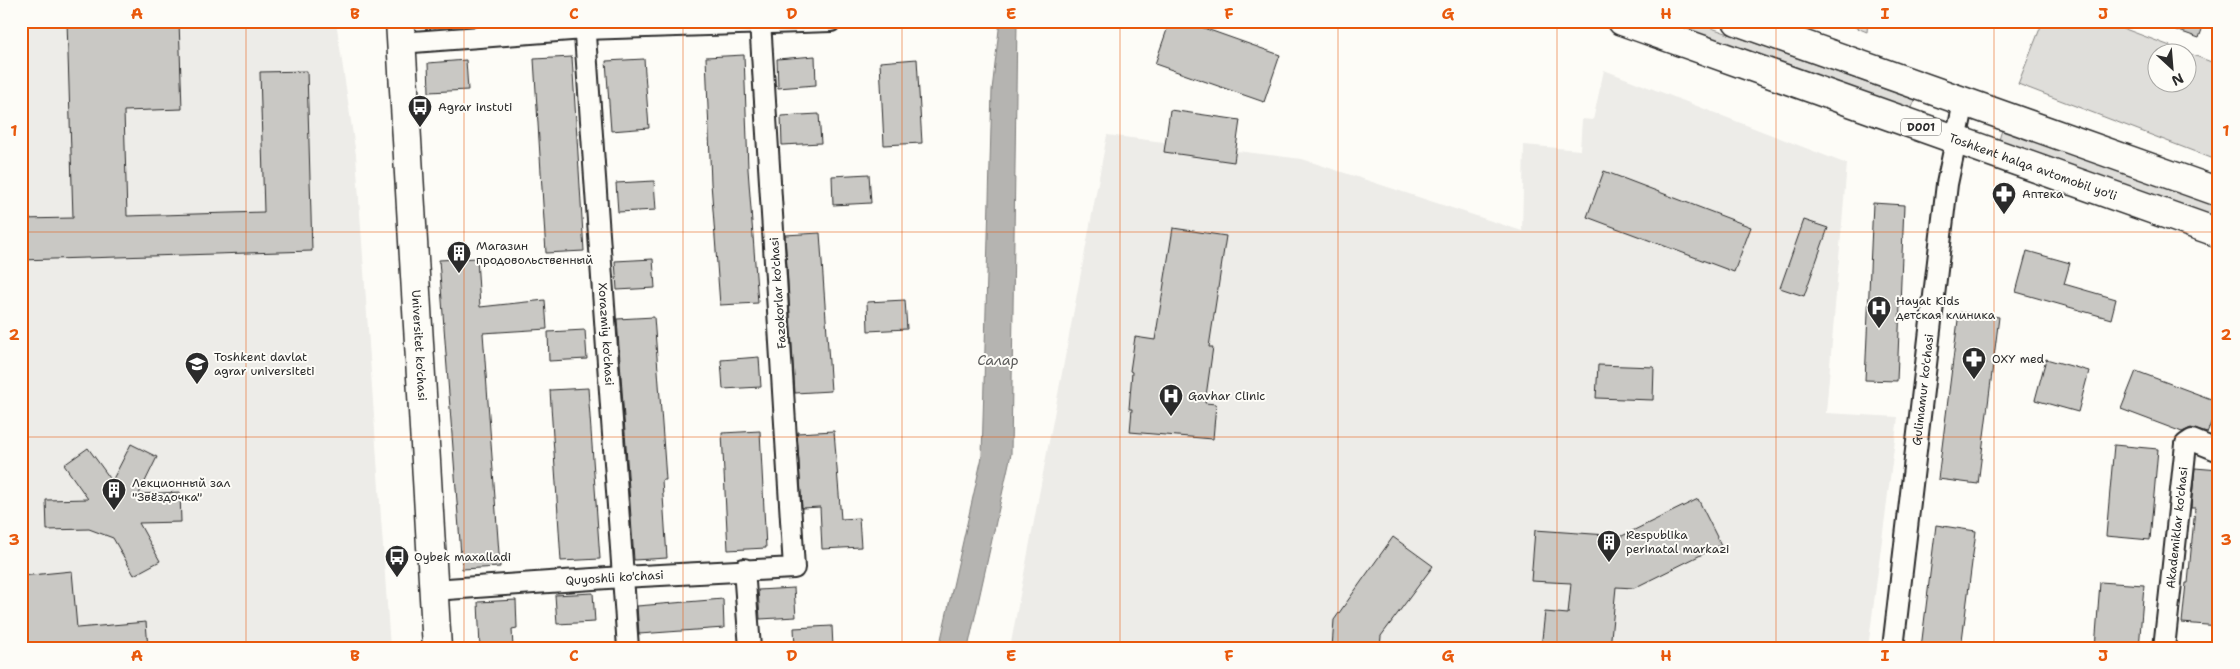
<svg xmlns="http://www.w3.org/2000/svg" width="2240" height="669" font-family="'Shantell Sans',sans-serif">
<rect width="100%" height="100%" fill="#fdfcf7"/>
<filter id="ink" filterUnits="userSpaceOnUse"><feTurbulence type="fractalNoise" baseFrequency=".02" numOctaves="2"/><feDisplacementMap in="SourceGraphic" scale="10" xChannelSelector="R" yChannelSelector="G"/><feConvolveMatrix kernelMatrix="1 2 1 2 8 2 1 2 1" color-interpolation-filters="sRGB"/></filter>
<g filter="url(#ink)">
<path fill="#edece8" d="M21,21H336L356,155L390,648H21Z
M1604,70L1847,164L1826,413L1898,417L1868,648H1010L1107,135L1302,159L1522,231L1524,145L1580,150L1582,119L1593,120Z"/>
<path fill="#dfdeda" stroke="#858482" d="M1653,21H1692L1915,100L1910,113Z
M1840,21H1868L1867,32Z
M2043,21H2104L2186,52H2158V82H2188V53L2219,65V161L2018,84Z
M2002,130L2219,206V221L1998,143Z"/>
<path fill="#b5b4b1" stroke="#7e7d7b" d="M1000,21H1017L1011,454L968,648H939L982,457L992,90Z"/>
<path fill="#c9c8c4" stroke="#2b2b2b" d="M67,21H179L182,109L124,111L127,216L264,212L260,72L307,71L312,251L21,260V219L73,218Z
M1170,21H1184L1280,55L1264,102L1155,64Z
M2160,21H2205L2199,38L2159,24Z
M744,55L748,169L758,303L720,305L711,183L706,57Z
M815,56L816,85L778,88L777,59Z
M572,57L584,251L546,253L534,59Z
M644,59L649,128L611,131L606,61Z
M917,59L922,143L884,145L880,62Z
M466,60L468,90L429,92L428,63Z
M1170,110L1240,120L1234,162L1164,152Z
M819,114L821,143L782,145L781,116Z
M1604,171L1751,227L1734,272L1587,217Z
M869,174L871,203L833,205L832,176Z
M654,181L656,210L618,212L616,183Z
M1873,203L1904,205L1897,381L1865,380Z
M1804,220L1828,228L1804,296L1780,288Z
M1173,228L1226,236L1209,347H1213L1205,403L1216,404L1213,439L1130,432L1132,409H1129L1132,372L1130,371L1135,337L1155,340Z
M820,233L831,391L795,393L785,235Z
M2027,251L2070,263L2064,284L2116,299L2111,319L2016,292Z
M477,258L480,307L545,300L547,329L483,333L500,567L462,569L439,260Z
M653,259L655,288L617,290L615,261Z
M905,300L907,329L868,331L867,302Z
M1959,312L1999,317L1978,484L1938,479Z
M654,317L664,451L666,480H662L667,558L634,560L617,319Z
M585,330L587,359L549,361L548,332Z
M759,357L761,387L723,389L721,360Z
M2046,359L2089,371L2078,412L2035,400Z
M1598,365L1654,367L1653,400L1596,398Z
M2136,371L2219,402L2207,433L2191,428L2182,432L2121,409Z
M588,388L600,559L561,561L550,390Z
M760,431L766,548L728,550L722,433Z
M834,431L841,519L859,518L861,547L822,549L820,507L802,508L797,433Z
M131,444L157,457L139,494L180,492L181,522L139,523L160,561L134,575L113,538L89,529L47,530L46,500L88,499L64,465L88,448L112,481Z
M2114,445L2158,449L2150,540L2106,536Z
M2195,468L2219,470V626L2182,623L2186,583H2188L2195,508H2191Z
M1698,499L1721,545L1634,588L1616,587L1610,648H1541L1545,612L1568,614L1571,583L1531,581L1535,530L1622,536Z
M1936,525L1976,531L1961,648H1921Z
M1393,537L1433,566L1381,636L1380,648H1332L1334,620Z
M72,571L77,628L146,622L148,648H23L21,576Z
M2100,582L2144,585L2139,648H2095Z
M794,588L796,617L760,619L758,590Z
M593,593L595,622L557,624L555,595Z
M723,599L724,628L639,634L637,606Z
M516,600L517,628L512,629L513,648H480L478,602Z
M832,626L833,648H795L794,628Z"/>
<g fill="none" stroke-linecap="round" stroke-linejoin="round">
<defs>
<g id="street">
<path id="s1" d="M584,21L628,648"/>
<path d="M400,43L584,29L831,21"/>
<path d="M744,569L750,648"/>
<path id="s2" d="M433,590L622,577L794,568L760,21"/>
<path id="s3" d="M1893,648L1947,184L1964,102"/>
<path id="s4" d="M2164,648L2186,444L2192,440L2219,451"/>
</g>
<g id="secondary">
<path id="s5" d="M400,21L437,648"/>
</g>
<g id="highway">
<path id="s6" d="M1622,21L2219,233"/>
<path d="M1737,21L2219,192"/>
</g>
</defs>
<use href="#street" stroke="#2b2b2b" stroke-width="24"/>
<use href="#secondary" stroke="#2b2b2b" stroke-width="31"/>
<use href="#highway" stroke="#2b2b2b" stroke-width="31"/>
<use href="#street" stroke="#fdfcf7" stroke-width="20"/>
<use href="#secondary" stroke="#fdfcf7" stroke-width="28"/>
<use href="#highway" stroke="#fdfcf7" stroke-width="28"/>
</g>
</g>
<path fill="none" stroke="#e8590c" stroke-width="1" stroke-opacity="0.55" d="M246,21V648M464,21V648M683,21V648M902,21V648M1120,21V648M1338,21V648M1557,21V648M1776,21V648M1994,21V648M21,232H2219M21,437H2219"/>
<defs>
<symbol id="bus-pin" viewBox="-11 -11 22 30"><path d="M0 17L-7.5 6A9.5 9.5 0 1 1 7.5 6Z" fill="#2b2b2b" stroke="#fdfcf7"/><path d="M-5-6H5V4H4V6H2V4H-2V6H-4V4H-5ZM-3.5-4V0h7V-4ZM-3.5 1.2v1.5H-2V1.2ZM2 1.2v1.5H3.5V1.2Z" fill="#fff"/></symbol>
<symbol id="pharmacy-pin" viewBox="-11 -11 22 30"><path d="M0 17L-7.5 6A9.5 9.5 0 1 1 7.5 6Z" fill="#2b2b2b" stroke="#fdfcf7"/><path d="M-2-6h4v4h4v4h-4v4h-4v-4h-4v-4h4Z" fill="#fff"/></symbol>
<symbol id="building-pin" viewBox="-11 -11 22 30"><path d="M0 17L-7.5 6A9.5 9.5 0 1 1 7.5 6Z" fill="#2b2b2b" stroke="#fdfcf7"/><path d="M-4-6H4V6H1V3H-1V6H-4ZM-2.5-4.3h1.7v1.8h-1.7ZM.8-4.3h1.7v1.8H.8ZM-2.5-1h1.7V.8h-1.7ZM.8-1h1.7V.8H.8Z" fill="#fff"/></symbol>
<symbol id="hospital-pin" viewBox="-11 -11 22 30"><path d="M0 17L-7.5 6A9.5 9.5 0 1 1 7.5 6Z" fill="#2b2b2b" stroke="#fdfcf7"/><path d="M-5-5h3v3.5h4V-5h3V5h-3V1.5h-4V5h-3Z" fill="#fff"/></symbol>
<symbol id="university-pin" viewBox="-11 -11 22 30"><path d="M0 17L-7.5 6A9.5 9.5 0 1 1 7.5 6Z" fill="#2b2b2b" stroke="#fdfcf7"/><path d="M0-5L7-2L0 1L-7-2ZM-4 1L0 2.5L4 1V4Q0 6-4 4Z" fill="#fff"/></symbol>
</defs>
<g fill-rule="evenodd">
<use href="#bus-pin" x="406" y="93" width="28" height="38"/>
<use href="#pharmacy-pin" x="1990" y="180" width="28" height="38"/>
<use href="#building-pin" x="445" y="239" width="28" height="38"/>
<use href="#hospital-pin" x="1865" y="294" width="28" height="38"/>
<use href="#pharmacy-pin" x="1960" y="345" width="28" height="38"/>
<use href="#university-pin" x="183" y="350" width="28" height="38"/>
<use href="#hospital-pin" x="1157" y="382" width="28" height="38"/>
<use href="#building-pin" x="100" y="476" width="28" height="38"/>
<use href="#building-pin" x="1595" y="528" width="28" height="38"/>
<use href="#bus-pin" x="383" y="543" width="28" height="38"/>
</g>
<g text-anchor="middle" stroke-width="4" stroke-linejoin="round" paint-order="stroke">
<rect fill="#fdfcf7" stroke="#6a6a68" stroke-width="1" x="1901" y="118.5" width="40" height="17" rx="4"/>
<g font-size="11" font-weight="bold" fill="#2b2b2b">
<text x="1921" y="131">D001</text>
</g>
<g font-size="12" fill="#2b2b2b" stroke="#fdfcf7" text-anchor="start">
<text x="438" y="111">Agrar instuti</text>
<text x="2022" y="198">Аптека</text>
<text x="476" y="250">Магазин<tspan x="476" dy="14">продовольственный</tspan></text>
<text x="1896" y="305">Hayat Kids<tspan x="1896" dy="14">детская клиника</tspan></text>
<text x="214" y="361">Toshkent davlat<tspan x="214" dy="14">agrar universiteti</tspan></text>
<text x="1992" y="363">OXY med</text>
<text x="1188" y="400">Gavhar Clinic</text>
<text x="132" y="487">Лекционный зал<tspan x="132" dy="14">"Звёздочка"</tspan></text>
<text x="1626" y="539">Respublika<tspan x="1626" dy="14">perinatal markazi</tspan></text>
<text x="414" y="561">Oybek maxalladi</text>
</g>
<g font-size="12" fill="#2b2b2b" stroke="#fdfcf7">
<text dy="4" stroke="none"><textPath href="#s6" startOffset="436">Toshkent halqa avtomobil yo'li</textPath></text>
<text transform="translate(778 293) rotate(-94)" y="4">Fazokorlar ko'chasi</text>
<text dy="4" stroke="none"><textPath href="#s1" startOffset="314">Xorazmiy ko'chasi</textPath></text>
<text dy="4" stroke="none"><textPath href="#s5" startOffset="325">Universitet ko'chasi</textPath></text>
<text dy="4" stroke="none"><textPath href="#s3" startOffset="260">Gulimamur ko'chasi</textPath></text>
<text dy="4" stroke="none"><textPath href="#s4" startOffset="121">Akademiklar ko'chasi</textPath></text>
<text dy="4" stroke="none"><textPath href="#s2" startOffset="182">Quyoshli ko'chasi</textPath></text>
</g>
<g font-size="14" font-style="italic" fill="#5b5b5a" stroke="#fdfcf7">
<text x="998" y="365">Салар</text>
</g>
</g>
<rect width="2240" height="669" fill="none" stroke="#fdfcf7" stroke-width="55"/>
<g transform="translate(2172 68) rotate(154)"><circle r="24" fill="#fdfcf7" stroke="#a9a8a5"/>
<path d="M0-4L9 19L0 12L-9 19Z" fill="#2b2b2b"/>
<text y="-8" font-size="14" font-weight="bold" text-anchor="middle" fill="#2b2b2b">N</text>
</g>
<rect x="28" y="28" width="2184" height="614" fill="none" stroke="#e8590c" stroke-width="2"/>
<g font-size="16" text-anchor="middle" font-weight="bold" fill="#e8590c">
<text x="137" y="19">A</text>
<text x="355" y="19">B</text>
<text x="574" y="19">C</text>
<text x="792" y="19">D</text>
<text x="1011" y="19">E</text>
<text x="1229" y="19">F</text>
<text x="1448" y="19">G</text>
<text x="1666" y="19">H</text>
<text x="1885" y="19">I</text>
<text x="2103" y="19">J</text>
<text x="14" y="136">1</text>
<text x="2226" y="136">1</text>
<text x="14" y="340">2</text>
<text x="2226" y="340">2</text>
<text x="14" y="545">3</text>
<text x="2226" y="545">3</text>
<text x="137" y="661">A</text>
<text x="355" y="661">B</text>
<text x="574" y="661">C</text>
<text x="792" y="661">D</text>
<text x="1011" y="661">E</text>
<text x="1229" y="661">F</text>
<text x="1448" y="661">G</text>
<text x="1666" y="661">H</text>
<text x="1885" y="661">I</text>
<text x="2103" y="661">J</text>
</g>
</svg>
